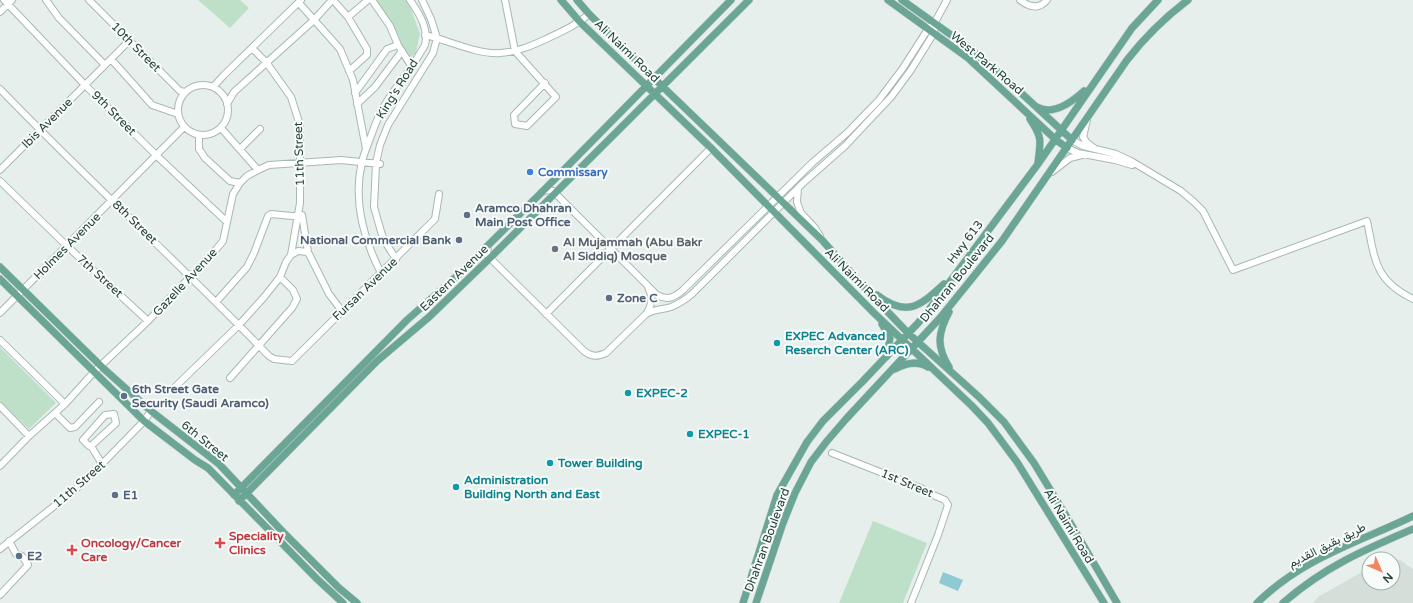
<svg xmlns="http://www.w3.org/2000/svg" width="1413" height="603" font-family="'Varela Round',Vazirmatn,sans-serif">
<rect width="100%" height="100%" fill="#e6efeb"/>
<path fill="#d4dfda" d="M1393,559L1400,560L1413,569V603H1313L1318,597L1369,568V583H1393Z"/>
<path fill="#bfe0c8" d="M198,0H240L249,8L230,28Z
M374,0H406L409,4L420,33L416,53L411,57L404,52Z
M0,347L56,403L29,429L0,401Z
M873,521L927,543L903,603H839Z"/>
<path fill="#8ec9d4" d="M943,572L963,580L958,591L939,583Z"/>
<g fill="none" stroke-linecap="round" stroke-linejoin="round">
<defs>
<path id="minor" d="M4,0L85,85L157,156L227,222
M46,0L59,18L105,65
M89,0L180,91L185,92
M333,0L348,17L367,49V55L349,71
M372,0L390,26L398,45L412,67
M505,0L515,51L556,97L527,126L515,124L514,115L545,83
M1020,0C1029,7 1039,10 1047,0
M299,3L340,49L353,80L366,149
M0,12L12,0
M348,17L368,0
M425,35C448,40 478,55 500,53C517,52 531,46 546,39C561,32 577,25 589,14
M111,59L152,105L178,114
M178 110a25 25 0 1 1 50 0a25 25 0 1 1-50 0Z
M213,87L224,75L301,0
M0,89C88,180 181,265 269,356L274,359L292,361L435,219L439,194
M355,93L387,49L398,45
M227,104L234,92L314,20L332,0
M357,104L375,87L402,51
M1087,120L1083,137L1087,143L1094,148
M221,128L258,170
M199,135V149L205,158L230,181L240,183
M1072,140L1083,146L1116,154L1131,161L1181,191L1194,202L1203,211L1233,270L1367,221C1375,259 1374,280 1413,299
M1067,148L1078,153L1115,160L1132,165
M240,149L260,129
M0,170L129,41
M1052,172L1070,158L1082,155
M0,181L67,246L148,321
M798,188L797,202L801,213L815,228L820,236
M542,192L547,190L553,191L657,295C668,301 675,297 683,290L812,163L847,133L879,100L903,68L928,29L935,22L947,0
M302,215L308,252L329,294L342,311
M488,246L487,254L490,258L584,351C592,357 597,357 606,353L646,314C654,309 662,310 671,307C679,304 686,299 692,294L803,183L845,146L891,97L911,70L934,33L935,22
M291,255L298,251L308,252
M396,259L387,245L382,235L374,207L376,163L380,145L388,125L433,53L437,38L431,19L422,0
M381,273C364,240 353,200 362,162C364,153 368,144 371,136C376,121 382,108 391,95C400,82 410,70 419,55C420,52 424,48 425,45C429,29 419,13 410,0
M216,302L247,267L254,253L268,216L271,214L302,217
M0,313L184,127
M647,313C652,304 653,297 648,287
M546,314L711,148
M0,340L65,404
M230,378L292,308L297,299L293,290L280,277
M176,386L239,325L265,296L280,277L286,262L291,255L300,203V125L291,97L266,62L252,48
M0,406L29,436
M55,413L70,428L75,427L99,402
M91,446L116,423L114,414L105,415L83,440L89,446H91L102,464
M832,453L923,489L926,492L945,500L948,505L938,535L911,603
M0,466L29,436L65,404L94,372L148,321L213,253L223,241L233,194L240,183L247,176L258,170L269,165L341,160L380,164
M0,549L77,488L102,464L144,421L151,411
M0,595L28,565L22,556L16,554L9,541"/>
<path id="major" d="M561,0L580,22L711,148L874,313L972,406L988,423L1017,462L1104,603
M577,0L589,14L663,87L822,240L860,283L908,333L979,397L1004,422L1034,463L1068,519L1117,603
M888,0L968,58L1055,139L1067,148
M902,0L968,47L1006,79L1072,140
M1037,107C1053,116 1072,102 1084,91
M1030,119C1042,137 1041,140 1038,162
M0,267L104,369L151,411L219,464L283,532L339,588L357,603
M0,279L144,421L195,460L208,468L316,578L343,603
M877,295C907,318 920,306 944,284
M882,324L890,338L887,356
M949,367C936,346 938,333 949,312
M895,369C906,363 917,360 928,367
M234,495L407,320L458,275L542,192L731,0
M239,501L377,361L429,317L490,258L749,0
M743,603L777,495L807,442L823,421L863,381L919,322L931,307L1038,164L1132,28L1158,0
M756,603L783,523L795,493L811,462L827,441L846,419L940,318L974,276L1002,241L1127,60C1145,37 1164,18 1188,0
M1257,603C1303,558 1357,543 1413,516
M1283,603C1324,567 1364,550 1413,529"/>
</defs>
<use href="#minor" stroke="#a8b8b2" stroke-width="8"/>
<use href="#major" stroke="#c2cac8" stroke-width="8"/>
<use href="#minor" stroke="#fff" stroke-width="6"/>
<use href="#major" stroke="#6aa596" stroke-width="7"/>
</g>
<circle fill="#3f7fe0" stroke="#f7fbf9" stroke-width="1.5" cx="530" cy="172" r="4"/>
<g fill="#5c6f8a" stroke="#f7fbf9" stroke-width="1.5">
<circle cx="467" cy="215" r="4"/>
<circle cx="459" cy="240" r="4"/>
<circle cx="609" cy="298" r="4"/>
<circle cx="124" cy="396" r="4"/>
<circle cx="115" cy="495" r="4"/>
<circle cx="19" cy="556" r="4"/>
</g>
<circle fill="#6b7280" stroke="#f7fbf9" stroke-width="1.5" cx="555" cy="249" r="4"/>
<g fill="#0f9aa8" stroke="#f7fbf9" stroke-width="1.5">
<circle cx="777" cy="343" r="4"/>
<circle cx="628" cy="393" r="4"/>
<circle cx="690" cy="434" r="4"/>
<circle cx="550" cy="463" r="4"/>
<circle cx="456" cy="487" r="4"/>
</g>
<g fill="#e0444e" stroke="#f7fbf9" stroke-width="1.5">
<path d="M218 537h4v4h4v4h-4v4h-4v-4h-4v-4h4z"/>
<path d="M70 544h4v4h4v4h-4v4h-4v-4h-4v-4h4z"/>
</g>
<g text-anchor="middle" stroke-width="4" stroke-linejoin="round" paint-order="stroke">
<g font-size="12" fill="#24423a" stroke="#f7fbf9">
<text transform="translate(136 47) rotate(45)" y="4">10th Street</text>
<text transform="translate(627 51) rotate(44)" y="4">Ali Naimi Road</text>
<text transform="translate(987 63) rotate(40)" y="4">West Park Road</text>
<text transform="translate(397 89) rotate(-58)" y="4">King's Road</text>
<text transform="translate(114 113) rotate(45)" y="4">9th Street</text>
<text transform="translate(47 123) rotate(-45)" y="4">Ibis Avenue</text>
<text transform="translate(299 154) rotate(-92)" y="4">11th Street</text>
<text transform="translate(135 222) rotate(44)" y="4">8th Street</text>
<text transform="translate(965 242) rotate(-53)" y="4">Hwy 613</text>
<text transform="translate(67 246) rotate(-45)" y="4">Holmes Avenue</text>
<text transform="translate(100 276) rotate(42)" y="4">7th Street</text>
<text transform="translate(454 278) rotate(-44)" y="4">Eastern Avenue</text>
<text transform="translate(957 278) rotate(-51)" y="4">Dhahran Boulevard</text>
<text transform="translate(857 280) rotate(45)" y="4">Ali Naimi Road</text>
<text transform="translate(185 282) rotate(-47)" y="4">Gazelle Avenue</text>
<text transform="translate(365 289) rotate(-44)" y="4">Fursan Avenue</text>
<text transform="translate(205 441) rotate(39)" y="4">6th Street</text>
<text transform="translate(907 483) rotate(23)" y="4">1st Street</text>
<text transform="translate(79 484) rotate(-41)" y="4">11th Street</text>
<text transform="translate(1069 526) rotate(59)" y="4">Ali Naimi Road</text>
<text transform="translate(767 540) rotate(-70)" y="4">Dhahran Boulevard</text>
<text transform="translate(1327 545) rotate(-27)" y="4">طريق بقيق القديم</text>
</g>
<g font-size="12" font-weight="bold" fill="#366cbe" stroke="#f7fbf9" text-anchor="start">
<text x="538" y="176">Commissary</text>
</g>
<g font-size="12" font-weight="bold" fill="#4e5e75" stroke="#f7fbf9" text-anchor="start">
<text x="475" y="212">Aramco Dhahran<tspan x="475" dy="14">Main Post Office</tspan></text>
<text x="451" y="244" text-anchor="end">National Commercial Bank</text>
<text x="617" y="302">Zone C</text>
<text x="132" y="393">6th Street Gate<tspan x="132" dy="14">Security (Saudi Aramco)</tspan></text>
<text x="123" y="499">E1</text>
<text x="27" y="560">E2</text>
</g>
<g font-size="12" font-weight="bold" fill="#5b616d" stroke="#f7fbf9" text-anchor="start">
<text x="563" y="246">Al Mujammah (Abu Bakr<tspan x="563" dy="14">Al Siddiq) Mosque</tspan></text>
</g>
<g font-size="12" font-weight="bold" fill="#0d838f" stroke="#f7fbf9" text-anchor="start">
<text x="785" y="340">EXPEC Advanced<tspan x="785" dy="14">Reserch Center (ARC)</tspan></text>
<text x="636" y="397">EXPEC-2</text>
<text x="698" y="438">EXPEC-1</text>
<text x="558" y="467">Tower Building</text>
<text x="464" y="484">Administration<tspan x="464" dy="14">Building North and East</tspan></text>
</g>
<g font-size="12" font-weight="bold" fill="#be3a42" stroke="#f7fbf9" text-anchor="start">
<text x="229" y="540">Speciality<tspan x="229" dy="14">Clinics</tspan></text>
<text x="81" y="547">Oncology/Cancer<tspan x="81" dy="14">Care</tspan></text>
</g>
</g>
<g transform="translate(1381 571) rotate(135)"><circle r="19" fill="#f7fbf9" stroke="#a3b1ad"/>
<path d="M0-3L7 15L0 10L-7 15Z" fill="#f4845f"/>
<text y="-6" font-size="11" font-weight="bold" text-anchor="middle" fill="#24423a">N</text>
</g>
</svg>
